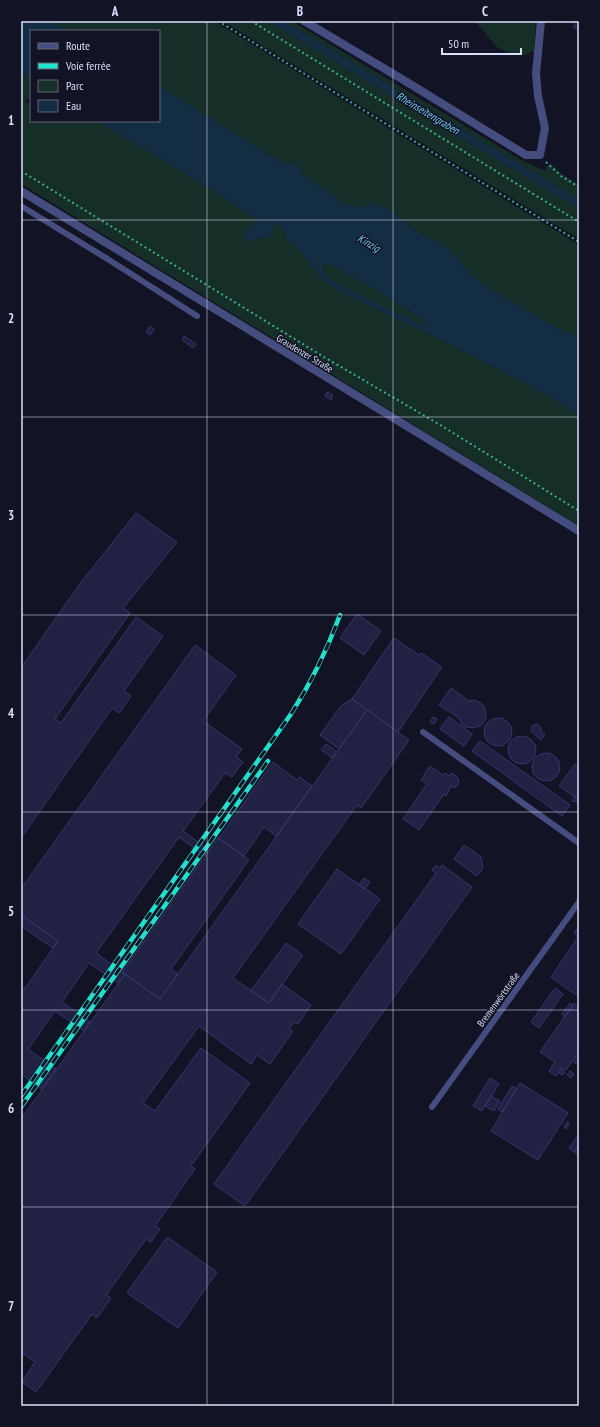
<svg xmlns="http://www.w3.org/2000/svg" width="600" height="1427" font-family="'PT Sans Narrow',sans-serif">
<rect width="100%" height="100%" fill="#121325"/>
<path fill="#162e28" d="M52,21H214L579,245V338L555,327L488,288L469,272L447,247L419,233L387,208H360L344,204L304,175L296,163L281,162L159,86V31H69Z
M222,21H268L579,209V239Z
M284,21H292L521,160L545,171L549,163L562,174L579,185V200Z
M475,21H536L534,51L524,55L509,53L498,48Z
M21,71L31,77V97L24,102L31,104V121H97L199,182L257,220L256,225L242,233L278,224L289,241L298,248L322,279L340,292L440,339L551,397L579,416V526L21,184Z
M327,263L376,290L421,318L428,328L336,283L327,277L321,269Z"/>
<path fill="#132e42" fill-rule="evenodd" d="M21,21H52L69,31H31V77L21,71Z
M268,21H284L579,200V209Z
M159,86L281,162L296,163L304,175L344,204L360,208L371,203L387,208L419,233L447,247L469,272L488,288L555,327L579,338V416L551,397L440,339L340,292L322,279L298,248L289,241L278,224L274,225L271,236L251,241L243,238L242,233L256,225L257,220L199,182L97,121H159ZM327,263L376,290L421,318L427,327L336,283L327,277L321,269Z"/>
<path fill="#212143" stroke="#36366c" d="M577,21H579V30L573,27Z
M150,326L154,329L150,335L146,332Z
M184,336L196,344L193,348L182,340Z
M327,392L333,395L331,400L325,396Z
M136,513L177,542L123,608L130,613L55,719L61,723L136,617L163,636L124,691L131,696L119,713L112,708L21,838V668L79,585Z
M357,614L381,631L364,655L340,638Z
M394,638L419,655L421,653L442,667L398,732L352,699Z
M195,645L236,675L203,721L242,749L236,757L243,762L232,777L225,773L183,831L209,850L205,856L179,837L96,953L125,974L118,983L89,963L62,1002L90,1022L84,1031L55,1011L28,1049L56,1069L42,1089L21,1074V994L58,941L21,915V889Z
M451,688L469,701L475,700L483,705L485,708L486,717L482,725L474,728L465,727L462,724L459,718L439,705Z
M352,699L367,710L339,749L320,735L341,706Z
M367,710L409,740L361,808L357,805L233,978L269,1003L282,984L311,1005L298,1024L294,1022L289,1029L293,1031L270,1064L257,1055L251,1064L199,1026L143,1103L155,1111L201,1048L250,1083L191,1166L195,1169L155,1226L160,1229L151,1242L146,1239L106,1295L111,1298L97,1318L92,1314L36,1392L22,1382L35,1362L21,1352V1119L125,974L160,999Z
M433,717L437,719L434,724L430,722Z
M449,717L472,734L464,746L440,729Z
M484 732a14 14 0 1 1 28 0a14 14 0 1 1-28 0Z
M537,724L541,728V732L545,734L541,740L531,731L532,726Z
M508 750a14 14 0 1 1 28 0a14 14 0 1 1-28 0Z
M480,741L570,805L562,816L472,751Z
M326,744L337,752L333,758L321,750Z
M532 767a14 14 0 1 1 28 0a14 14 0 1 1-28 0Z
M273,762L297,780L299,777L312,786L276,836L264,827L244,856L219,838Z
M575,764L579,767V791L575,797L559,786Z
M430,766L443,775L445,773L449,776L452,773L458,778L459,782L455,788L451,786L446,796L444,794L419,830L403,819L427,784L421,780Z
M579,791V804L575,801L574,802L572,801Z
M218,838L249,860L171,969L178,974L160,999L122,972Z
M464,845L481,857L483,868L477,876L454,859Z
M436,865L440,868L442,865L472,887L245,1206L214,1184L436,873L432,870Z
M337,869L380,899L341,954L298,924Z
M364,878L370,882L365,889L359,885Z
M21,915L58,941L53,948L21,926Z
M577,929L579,931V997L551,977L578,937L574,933Z
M286,943L303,955L269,1003L251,991Z
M555,988L563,994L539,1028L531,1022Z
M570,1003L573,1006L565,1017L562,1014Z
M574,1003L579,1007V1052L566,1070L562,1067L556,1076L549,1071L555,1062L540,1052Z
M579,1055V1066L574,1062Z
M559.5 1072a2.5 2.5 0 1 1 5 0a2.5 2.5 0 1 1-5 0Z
M570,1071L574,1074L571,1078L567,1075Z
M490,1078L499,1084L482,1111L473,1106Z
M520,1083L568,1113L538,1160L491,1131Z
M512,1086L517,1089L502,1112L498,1109Z
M491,1096L500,1101L494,1111L485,1106Z
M567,1122L569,1123L566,1129L564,1127Z
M579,1134V1145L574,1152L569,1148Z
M579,1145V1155L574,1152Z
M167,1237L217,1272L178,1328L127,1293Z"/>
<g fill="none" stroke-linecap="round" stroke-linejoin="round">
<path stroke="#40a98d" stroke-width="2" stroke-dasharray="2 3" stroke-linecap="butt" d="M218,21L579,242
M251,21L579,222
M546,162L561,176L579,187
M21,171L324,357L442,426L579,511"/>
<path stroke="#444d7d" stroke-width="6" d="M21,206L106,258L197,316
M423,732L579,843
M432,1107L579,902"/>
<path stroke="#444d7d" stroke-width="8" d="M304,21L402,79L526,155H540L545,128L538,96L536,73L541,21"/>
<path stroke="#444d7d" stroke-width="8" d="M21,191L579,531"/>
<defs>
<path id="rail" d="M21,1096L291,714C311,683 327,650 340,615
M21,1107L268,761"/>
</defs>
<use href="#rail" stroke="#20e1cd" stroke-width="4.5"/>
<use href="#rail" stroke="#121325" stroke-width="3" stroke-dasharray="9" stroke-linecap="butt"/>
</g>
<path fill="none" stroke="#dbdefa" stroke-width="1" stroke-opacity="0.55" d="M207,21V1406M393,21V1406M21,220H579M21,417H579M21,615H579M21,812H579M21,1010H579M21,1207H579"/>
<g text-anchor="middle" stroke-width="3" stroke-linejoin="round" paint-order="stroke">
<g font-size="10" fill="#dbdefa" stroke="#121325">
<text transform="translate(305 353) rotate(31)" y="4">Graudenzer Straße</text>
<text transform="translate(498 999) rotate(-54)" y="4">Bremenwörtstraße</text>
</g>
<g font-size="11" font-style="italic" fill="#76ceed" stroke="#121325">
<text transform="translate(428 113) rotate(31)" y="4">Rheinseitengraben</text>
<text transform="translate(369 243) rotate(31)" y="4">Kinzig</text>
</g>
</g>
<rect width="600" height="1427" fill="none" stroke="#121325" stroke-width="44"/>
<rect x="30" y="30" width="130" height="92" fill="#121325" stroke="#62647a"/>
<rect x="38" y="43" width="20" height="6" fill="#444d7d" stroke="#62647a"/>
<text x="66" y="50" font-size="12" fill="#dbdefa">Route</text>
<rect x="38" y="63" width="20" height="6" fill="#20e1cd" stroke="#62647a"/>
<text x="66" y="70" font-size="12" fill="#dbdefa">Voie ferrée</text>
<rect x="38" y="80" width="20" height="12" fill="#162e28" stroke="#62647a"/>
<text x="66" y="90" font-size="12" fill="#dbdefa">Parc</text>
<rect x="38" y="100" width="20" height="12" fill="#132e42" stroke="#62647a"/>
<text x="66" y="110" font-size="12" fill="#dbdefa">Eau</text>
<path d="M442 48v6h79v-6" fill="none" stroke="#dbdefa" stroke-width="2"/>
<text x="448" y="48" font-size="12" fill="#dbdefa" stroke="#121325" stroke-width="3" paint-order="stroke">50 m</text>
<rect x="22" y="22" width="556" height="1383" fill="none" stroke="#dbdefa" stroke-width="1.5"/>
<g font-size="13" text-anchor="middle" font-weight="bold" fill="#dbdefa">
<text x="115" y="16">A</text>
<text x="300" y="16">B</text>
<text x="485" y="16">C</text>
<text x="11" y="125">1</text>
<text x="11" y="323">2</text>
<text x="11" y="520">3</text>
<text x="11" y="718">4</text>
<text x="11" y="916">5</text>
<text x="11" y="1113">6</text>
<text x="11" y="1311">7</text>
</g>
</svg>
